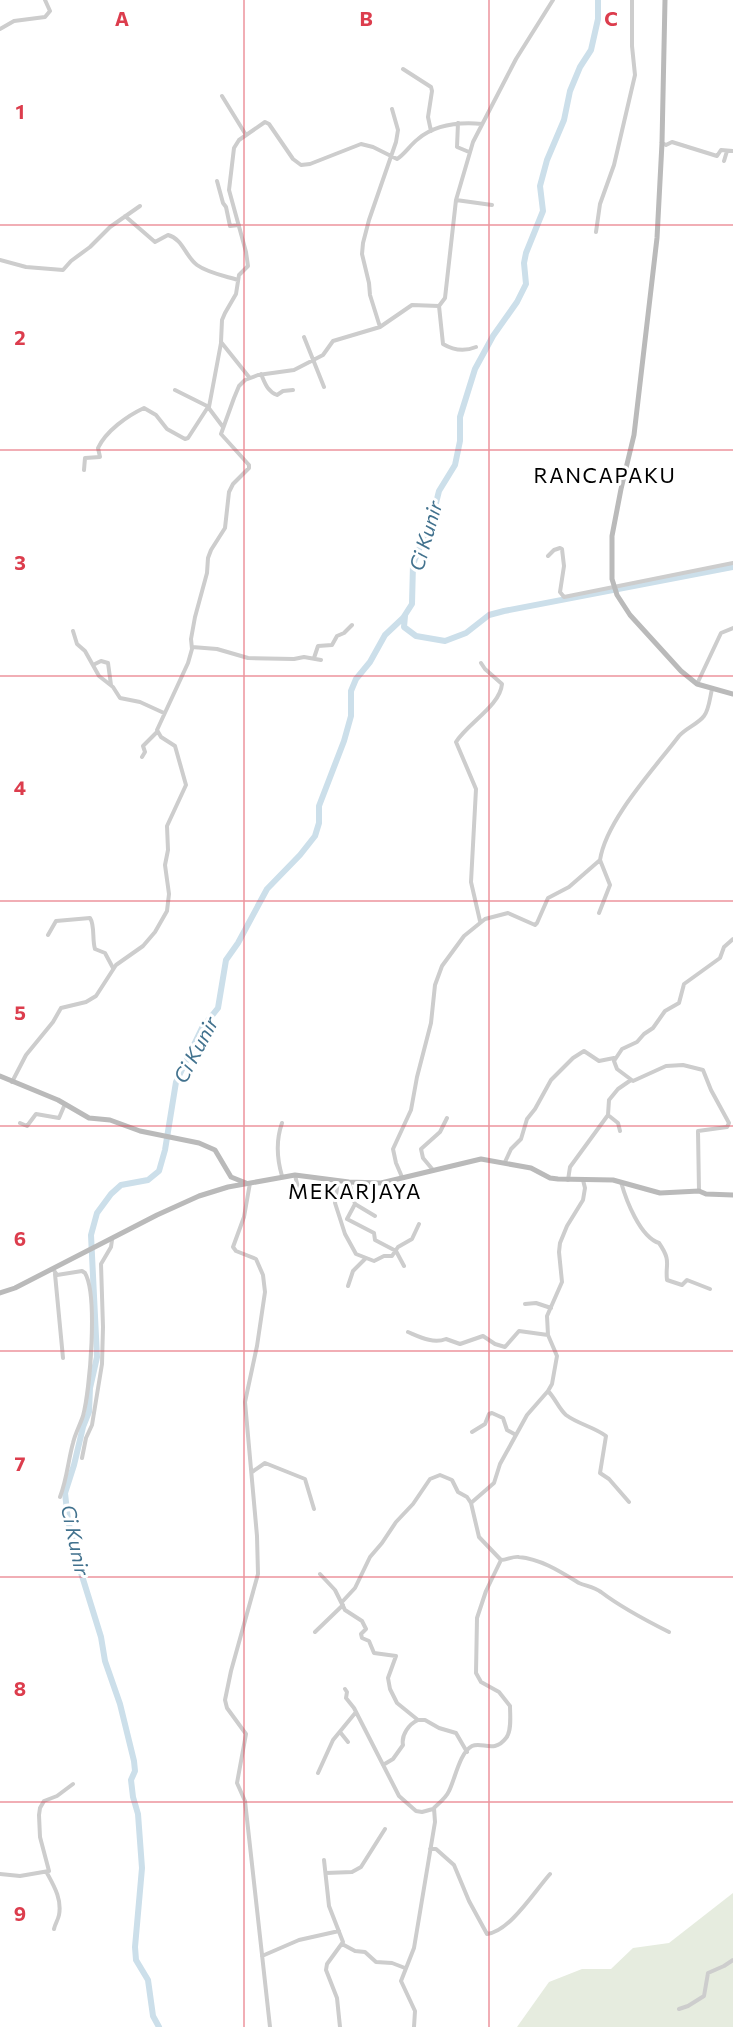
<svg xmlns="http://www.w3.org/2000/svg" width="733" height="2027" font-family="Commissioner,sans-serif">
<rect width="100%" height="100%" fill="#fff"/>
<path fill="#e6ecdf" d="M733,1893V2027H517L549,1982L582,1969H611L633,1948L669,1943Z"/>
<g fill="none" stroke-linecap="round" stroke-linejoin="round">
<path stroke="#ccdfea" stroke-width="6" d="M405,616L404,627L416,636L445,641L466,633L489,615L504,611L733,567
M159,2027L153,2016L148,1980L136,1960L135,1947L142,1868L138,1814L133,1797L131,1780L135,1771L134,1761L120,1704L105,1661L101,1637L78,1563L68,1520L65,1493L74,1465L83,1427L89,1412L90,1388L97,1357L91,1235L97,1213L111,1194L121,1185L148,1180L159,1171L165,1150L176,1082L202,1028L218,1008L226,960L238,943L267,889L300,855L315,836L319,823V806L344,741L351,716V691L356,679L370,662L385,635L403,618L412,604L413,564L433,515L439,491L455,465L460,441V417L475,369L493,336L517,302L526,284L524,263L526,253L543,211L540,186L547,160L564,120L570,91L580,67L591,50L598,19V0"/>
<path stroke="#cdcdcd" stroke-width="4" d="M0,29L14,21L45,17L50,11L45,0
M403,69L431,87L432,91L428,117L431,131
M222,96L246,135
M458,123L457,147L469,152
M662,143L666,145L672,142L717,156L721,150L733,151
M724,161L727,151
M217,181L223,203L226,207L230,226L239,225
M456,200L492,205
M125,216L155,242L168,235C183,239 185,256 197,265C208,273 225,276 238,280
M596,232L600,204L614,165L635,75L632,46V0
M0,260L26,267L63,270L71,261L90,247L110,227L140,206
M439,306L443,344C453,350 464,352 476,347
M380,327L370,295L369,283L362,254L363,243L369,220L396,142L398,130L392,109
M304,337L324,387
M261,374C265,383 267,391 277,395L283,391L293,390
M249,377L221,342L222,320L225,313L236,294L239,275L248,266L246,252L229,190L234,148L239,140L265,122L269,124L293,159L301,165L310,164L361,144L373,147L397,159C405,154 410,145 418,139C436,124 460,122 482,124
M175,390L207,406
M209,407L221,343
M84,470L85,458L100,457L98,448C106,431 127,416 144,408L156,415L167,429L185,439L188,438L208,407L223,427
M548,556L554,550L560,548L562,549L564,566L560,592L564,597L733,563
M73,631L77,644L85,651L99,676L113,687L120,698L140,702L164,713
M192,647L217,649L248,658L294,659L304,657L321,660
M314,658L318,646L332,645L337,636L344,633L352,625
M93,665L101,661L108,663L111,685
M697,684L721,633L733,628
M142,757L145,752L143,746L157,732
M599,913L610,885L600,860
M480,921L471,882L476,789L456,742C468,723 500,706 502,684L485,669L481,663
M48,935L56,921L90,918C95,925 92,940 95,949L105,953L113,968
M12,1082L26,1055L53,1022L61,1008L86,1002L96,996L116,965L143,946L155,932L167,911L169,894L165,865L168,850L167,826L186,785L175,746L161,737L157,730L188,663L192,649L191,639L195,617L207,573L208,558L211,550L225,528L229,492L233,484L249,468V465L221,434L234,398L239,386L245,380L258,375L294,370L323,355L333,341L380,327L412,305L439,306L445,298L456,200L473,142L516,59L553,0
M608,1115L618,1123L620,1131
M20,1123L27,1126L36,1114L59,1118L65,1104
M505,1162L511,1149L521,1139L527,1119L535,1109L551,1080L573,1058L584,1051L599,1061L614,1058
M433,1170L423,1158L421,1149L440,1132L447,1118
M295,1175L299,1192
M282,1176C277,1159 276,1140 282,1123
M402,1177L396,1163L393,1149L411,1110L417,1077L431,1023L435,985L442,966L464,936L485,919L508,913L535,925L537,923L548,898L569,887L600,860C606,820 654,769 679,736C686,728 698,724 704,716C709,710 710,697 712,689
M568,1180L570,1167L608,1115L609,1100L618,1089L631,1080
M338,1181L335,1203L345,1234L356,1254L374,1261L384,1256H392L398,1247L412,1239L419,1224
M349,1182L355,1204L375,1216
M621,1182C626,1200 640,1237 659,1243C672,1262 665,1263 667,1280L682,1285L687,1280L710,1289
M250,1183L244,1217L233,1247L236,1251L256,1259L263,1275L265,1292L257,1346L245,1402L257,1536L258,1574L231,1671L225,1700L227,1708L246,1734L237,1783L245,1801L270,2027
M699,1191L698,1131L727,1127L729,1123L711,1090L703,1070L683,1065L666,1066L633,1081L617,1069L614,1061L622,1049L637,1042L644,1034L653,1028L665,1011L679,1003L684,984L720,958L724,947L733,939
M355,1204L347,1219L374,1233L375,1240L396,1251L404,1266
M53,1269L57,1275L82,1271L85,1273C98,1295 90,1390 83,1416C80,1425 75,1434 73,1443C68,1461 67,1479 60,1497
M55,1274L63,1358
M348,1286L353,1271L366,1258
M525,1304L536,1303L551,1308
M408,1332C420,1337 433,1344 446,1339L460,1344L483,1336L495,1344L505,1347L519,1331L548,1335
M548,1391C555,1398 559,1409 566,1415C578,1424 594,1427 606,1436L600,1473L609,1479L629,1502
M472,1432L485,1424L489,1414L492,1413L503,1418L507,1430L516,1435
M82,1458L86,1438L92,1425L102,1364L103,1327L101,1264L111,1247L112,1240
M252,1472L265,1463L305,1479L314,1509
M501,1560C507,1560 513,1556 519,1557C541,1559 561,1572 579,1583C586,1586 594,1587 601,1592C622,1608 645,1620 669,1632
M320,1574L335,1590L345,1610L362,1621L366,1629L361,1634L362,1638L369,1641L374,1653L396,1656L388,1678L390,1689L397,1703L418,1720H425L439,1728L456,1733L467,1752
M342,1602L355,1588L370,1557L382,1543L396,1522L413,1504L430,1479L440,1475L452,1480L458,1492L467,1497L471,1503
M315,1632L343,1605
M345,1689L347,1692L346,1698L354,1708L399,1796L416,1811L422,1812L433,1809
M340,1732L348,1742
M383,1765L393,1759L403,1745C401,1735 409,1724 418,1720
M318,1773L333,1740L356,1712
M430,1849H436L454,1865L469,1901L487,1934C510,1931 534,1892 550,1874
M324,1860L329,1906L343,1942L327,1964L326,1970L337,1998L340,2027
M47,1873C54,1886 62,1899 59,1915C58,1920 55,1924 54,1929
M326,1873L352,1872L361,1867L385,1829
M0,1874L20,1876L49,1871L40,1837L39,1815L40,1808L44,1801L57,1796L73,1784
M342,1944L355,1951L365,1952L376,1962L392,1963L405,1968
M262,1956L299,1940L339,1931
M679,2009L688,2006L704,1996L708,1973L724,1966L733,1960
M414,2027L415,2011L401,1981L414,1948L435,1822L434,1808C439,1803 446,1798 449,1791C455,1779 460,1752 472,1746C482,1741 494,1754 506,1738C512,1731 510,1715 510,1706L499,1692L481,1682L476,1673L477,1618L486,1591L501,1560L479,1537L471,1503L494,1483L500,1464L527,1415L548,1391L552,1384L557,1356L548,1335L547,1316L562,1282L559,1252L560,1243L567,1226L583,1200L585,1188L583,1180"/>
<path stroke="#bababa" stroke-width="5" d="M665,0L662,143L657,238L634,435L621,489L612,536V579L617,595L630,615L681,671L697,684L733,694
M0,1076L58,1100L89,1118L110,1120L140,1131L199,1143L215,1150L231,1177L246,1183
M0,1293L15,1288L157,1215L199,1196L228,1187L295,1175L349,1182L381,1183L481,1159L531,1168L550,1178L558,1179L613,1180L660,1193L699,1191L706,1194L733,1195"/>
</g>
<path fill="none" stroke="#dc3d4d" stroke-width="1.5" stroke-opacity="0.55" d="M244,0V2027M489,0V2027M0,225H733M0,450H733M0,676H733M0,901H733M0,1126H733M0,1351H733M0,1577H733M0,1802H733"/>
<g text-anchor="middle" stroke-width="6" stroke-linejoin="round" paint-order="stroke">
<g font-size="20" font-style="italic" fill="#42728e" stroke="#fff">
<text transform="translate(426 536) rotate(-74)" y="7">Ci Kunir</text>
<text transform="translate(196 1050) rotate(-62)" y="7">Ci Kunir</text>
<text transform="translate(75 1540) rotate(78)" y="7">Ci Kunir</text>
</g>
<g font-size="21" letter-spacing="1.5" fill="#000" stroke="#fff">
<text x="605" y="483">RANCAPAKU</text>
<text x="355" y="1199">MEKARJAYA</text>
</g>
</g>
<g font-size="20" text-anchor="middle" font-weight="bold" fill="#dc3d4d" stroke="#fff" stroke-width="6" stroke-linejoin="round" paint-order="stroke">
<text x="122" y="26">A</text>
<text x="366" y="26">B</text>
<text x="611" y="26">C</text>
<text x="20" y="119">1</text>
<text x="20" y="345">2</text>
<text x="20" y="570">3</text>
<text x="20" y="795">4</text>
<text x="20" y="1020">5</text>
<text x="20" y="1246">6</text>
<text x="20" y="1471">7</text>
<text x="20" y="1696">8</text>
<text x="20" y="1921">9</text>
</g>
</svg>
